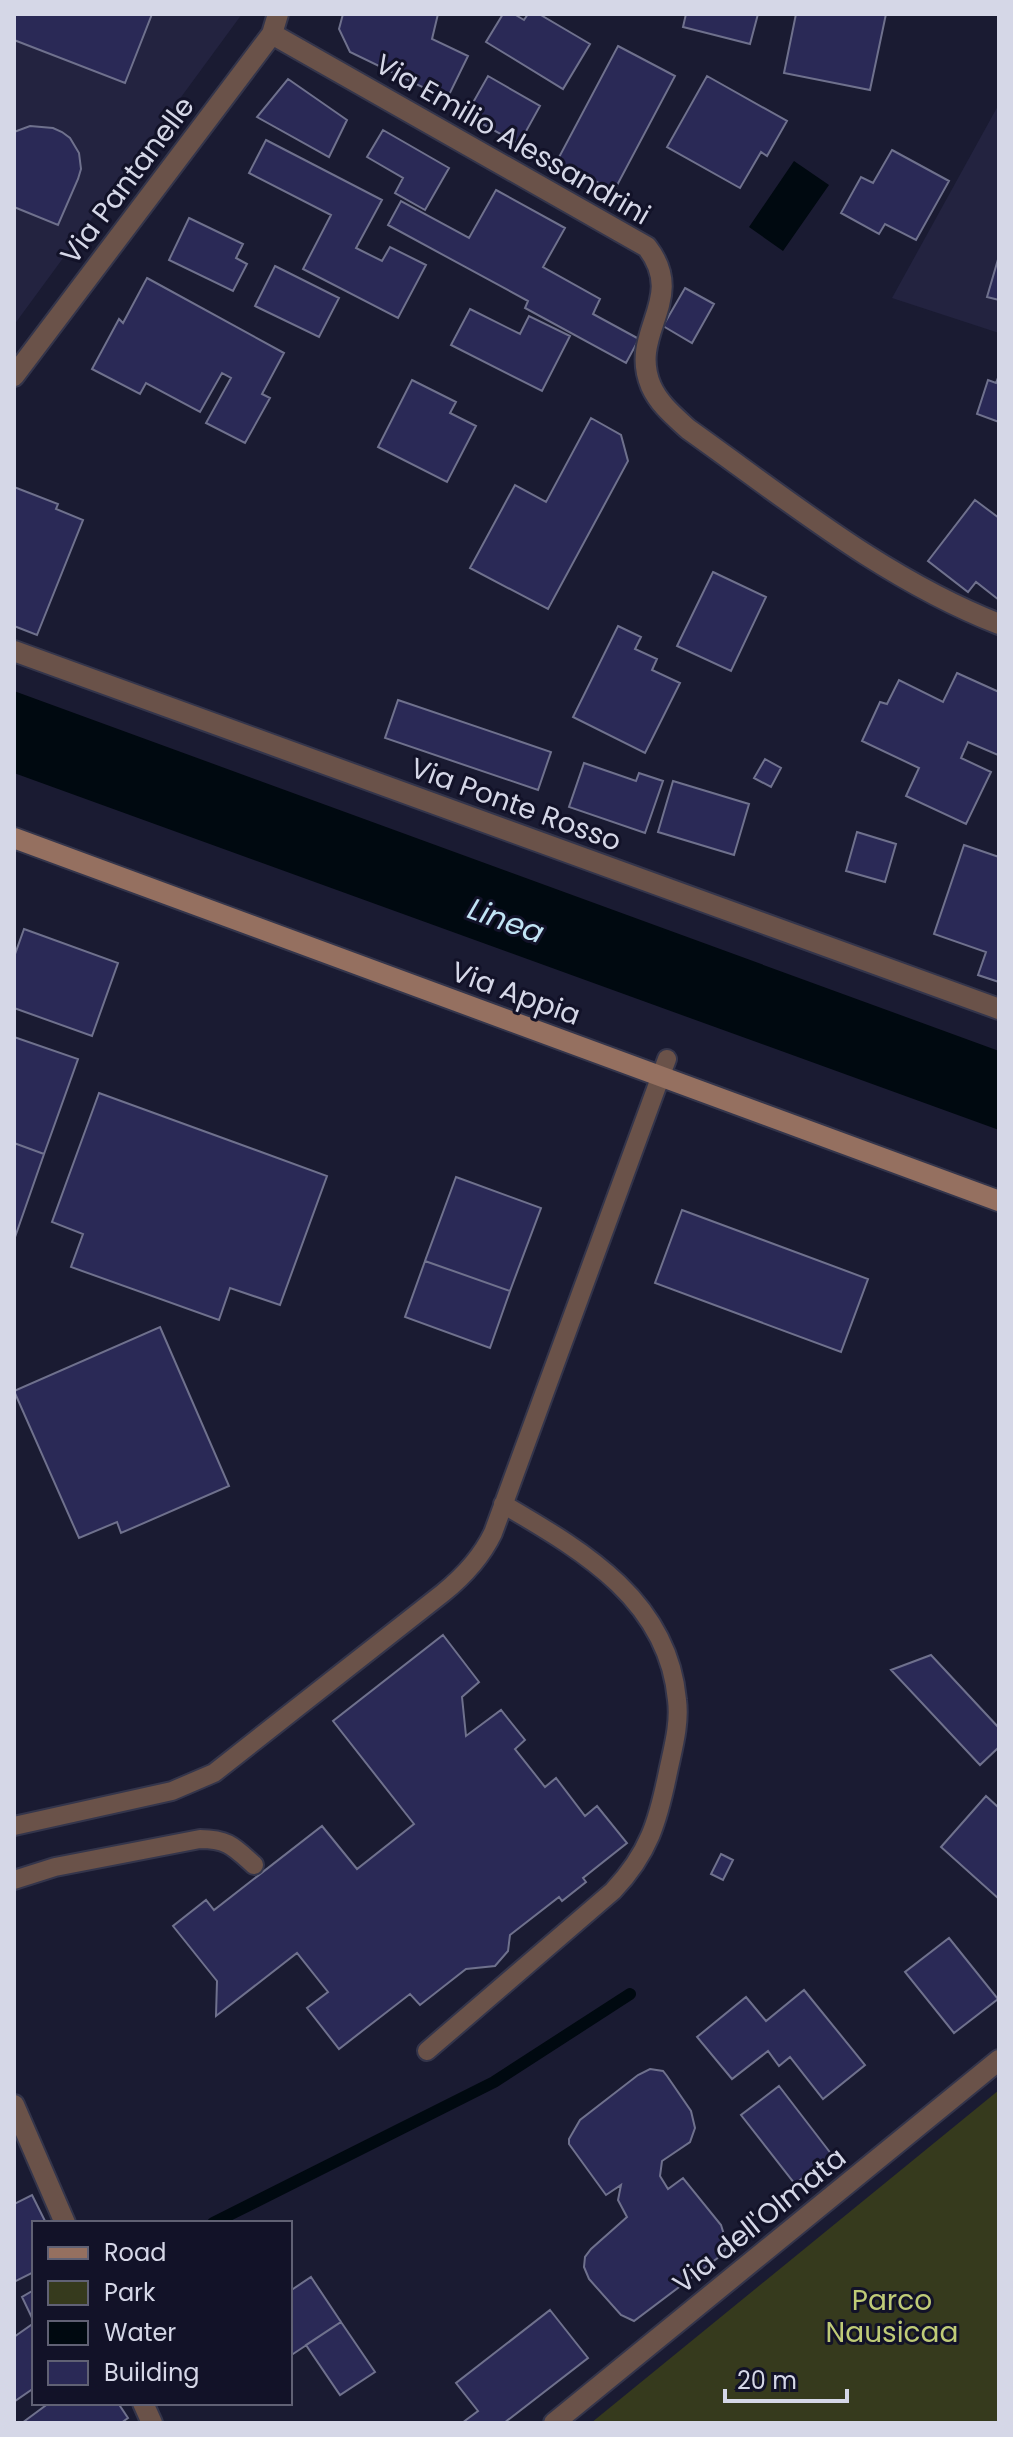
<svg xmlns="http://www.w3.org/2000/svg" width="1013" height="2437" font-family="Poppins,sans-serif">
<rect width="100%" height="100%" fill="#1a1b32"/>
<path fill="#232340" d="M14,14H242L14,325Z
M999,104V333L892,298Z"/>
<path fill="#363a1d" d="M999,2090V2423H591Z"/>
<path fill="#000910" d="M794,161L829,185L783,251L749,227Z
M14,691L999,1051V1130L14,773Z"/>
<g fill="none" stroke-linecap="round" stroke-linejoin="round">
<path stroke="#000910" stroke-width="12" d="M213,2223L494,2082L630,1994"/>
</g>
<path fill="#2a2956" stroke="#6f718d" stroke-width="2" d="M14,14H152L125,83L14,40Z
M343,14H438L432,39L468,56L447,99L350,52L339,29Z
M503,14H514L524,20L528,14H539L590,44L563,89L486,42Z
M686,14H758L750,44L683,27Z
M796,14H886L870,90L784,73Z
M618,46L675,76L614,191L557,161Z
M488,76L540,106L519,144L466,115Z
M707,76L787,121L767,156L761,152L740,188L667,147Z
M288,79L347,120L329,157L257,117Z
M30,126L53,128L62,132L70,138L79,153L81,169L78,179L58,225L14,207V132Z
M383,130L449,168L425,210L395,193L403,178L367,157Z
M266,140L382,200L356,248L382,261L390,247L426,265L398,318L303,269L331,215L249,173Z
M892,150L949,181L916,240L885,224L879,234L841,213L861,177L873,183Z
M496,190L565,228L543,267L600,299L593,314L639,339L626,363L525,308L528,301L388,225L401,201L469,238Z
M189,218L243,244L236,258L247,264L233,291L169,260Z
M999,256V300L987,297Z
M275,266L339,298L319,337L255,306Z
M147,278L284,353L262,394L270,398L245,443L206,423L231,378L222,373L200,412L146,383L140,394L92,369L119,319L123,323Z
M685,288L714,304L692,343L663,326Z
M470,309L520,334L529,316L570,336L542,391L451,345Z
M999,375V422L977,414L988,380L996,383Z
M412,380L456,402L450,413L476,426L447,482L378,447Z
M591,418L621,435L628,461L548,609L470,568L515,485L546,502Z
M14,487L58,504L56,509L83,520L37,635L14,626Z
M975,500L999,518V600L976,582L968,592L928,561Z
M713,572L766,597L731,671L677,646Z
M618,626L641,637L635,649L657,659L652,670L680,683L645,753L573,717Z
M957,673L999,692L998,755L968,742L961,758L991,772L966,824L906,796L919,768L862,741L880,702L887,704L899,680L943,702Z
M398,700L551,752L538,790L385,738Z
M765,759L781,768L771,787L754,778Z
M584,763L636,781L639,773L663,781L645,833L569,807Z
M673,781L749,804L734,855L658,832Z
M857,832L896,844L885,882L846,871Z
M964,845L999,857V982L978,975L986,952L934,934Z
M24,929L118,963L92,1036L14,1008V957Z
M14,1037L78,1059L44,1154L14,1143Z
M99,1093L327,1176L280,1305L230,1288L219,1320L71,1267L83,1234L52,1222Z
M14,1143L44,1154L14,1240Z
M456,1177L541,1208L510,1291L425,1261Z
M682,1210L868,1279L841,1352L655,1283Z
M425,1261L510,1291L490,1348L405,1317Z
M160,1327L229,1486L121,1533L117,1522L79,1538L14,1391Z
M443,1635L479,1682L462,1697L466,1736L501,1710L525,1740L515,1749L545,1787L556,1778L585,1816L597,1806L627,1843L583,1878L586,1882L562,1901L559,1897L510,1935L508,1951L495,1966L466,1969L420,2005L410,1994L339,2049L307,2008L328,1992L297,1953L216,2016L217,1981L173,1926L206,1900L214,1910L322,1826L357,1869L414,1824L333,1721Z
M931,1655L999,1728V1747L980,1765L891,1670Z
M986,1796L999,1808V1899L941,1847Z
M721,1854L733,1860L723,1880L711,1874Z
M949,1938L998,1999L954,2033L905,1972Z
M804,1990L865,2065L823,2099L790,2057L779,2066L768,2051L732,2079L697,2037L746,1997L766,2021Z
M650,2069L663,2071L667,2076L691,2111L695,2128L690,2142L662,2161L660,2176L668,2189L683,2178L721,2225L726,2241L725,2250L719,2257L634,2321L621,2315L589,2279L584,2267L585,2257L591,2249L627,2217L618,2200L621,2185L606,2195L569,2144V2139L580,2120L638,2075Z
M779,2086L832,2155L795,2184L741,2115Z
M32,2195L46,2223H34V2272L14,2282V2204Z
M311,2277L341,2322L290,2356V2291Z
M34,2290V2322L22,2297Z
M550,2310L588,2358L504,2423H462L478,2411L456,2383Z
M341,2322L375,2372L340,2395L306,2345Z
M34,2323V2388L15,2401L14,2337Z
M49,2403H118L128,2418L121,2423H22Z"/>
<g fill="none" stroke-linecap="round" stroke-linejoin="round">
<defs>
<path id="service" d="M14,1826L172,1791L214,1773L443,1593C464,1576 481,1558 493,1533L667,1059
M14,1880L55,1867L200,1839C228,1839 234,1847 254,1865
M427,2051L613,1891C649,1853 658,1821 668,1772C673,1748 680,1724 677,1700C668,1599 581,1550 503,1504"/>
<path id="minor" d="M272,34L647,247C688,300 628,332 651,386C659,404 674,416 688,429C788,500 884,579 999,624
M14,376L272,34L278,14
M14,651L999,1009
M14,2105L65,2223
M143,2403L152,2423"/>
<path id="tertiary" d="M554,2423L999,2060"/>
<path id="secondary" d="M14,838L999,1201"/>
</defs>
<use href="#service" stroke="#34354b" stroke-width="22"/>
<use href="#minor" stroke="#34354b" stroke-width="24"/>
<use href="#tertiary" stroke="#34354b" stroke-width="24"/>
<use href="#secondary" stroke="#34354b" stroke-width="24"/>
<use href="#service" stroke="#6a5249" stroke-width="18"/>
<use href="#minor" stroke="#6a5249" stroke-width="20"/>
<use href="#tertiary" stroke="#6a5249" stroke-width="20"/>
<use href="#secondary" stroke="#957060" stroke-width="20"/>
</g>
<g text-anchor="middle" stroke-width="6" stroke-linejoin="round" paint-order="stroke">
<g font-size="28" fill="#d5d7e7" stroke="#121228">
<text transform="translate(513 139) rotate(30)" y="10">Via Emilio Alessandrini</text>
<text transform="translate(127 180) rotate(-53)" y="10">Via Pantanelle</text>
<text transform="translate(516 804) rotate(20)" y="10">Via Ponte Rosso</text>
<text transform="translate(516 993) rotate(20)" y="10">Via Appia</text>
<text transform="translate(759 2220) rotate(-39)" y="10">Via dell'Olmata</text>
</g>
<g font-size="28" fill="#bfcb77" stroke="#121228">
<text x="892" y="2310">Parco<tspan x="892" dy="32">Nausicaa</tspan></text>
</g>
<g font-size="30" font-style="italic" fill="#c1e4f4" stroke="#121228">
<text transform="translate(506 921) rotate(20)" y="10">Linea</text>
</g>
</g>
<rect width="1013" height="2437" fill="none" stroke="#d5d7e7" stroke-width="32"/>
<rect x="32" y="2221" width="260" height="184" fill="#121228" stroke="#606174" stroke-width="2"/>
<rect x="48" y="2247" width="40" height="12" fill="#957060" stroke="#606174" stroke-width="2"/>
<text x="104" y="2261" font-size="24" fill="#d5d7e7">Road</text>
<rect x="48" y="2281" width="40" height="24" fill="#363a1d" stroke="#606174" stroke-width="2"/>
<text x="104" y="2301" font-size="24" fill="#d5d7e7">Park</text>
<rect x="48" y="2321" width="40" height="24" fill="#000910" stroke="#606174" stroke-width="2"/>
<text x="104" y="2341" font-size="24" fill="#d5d7e7">Water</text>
<rect x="48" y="2361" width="40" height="24" fill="#2a2956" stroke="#606174" stroke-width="2"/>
<text x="104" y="2381" font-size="24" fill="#d5d7e7">Building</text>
<path d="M725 2389v12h122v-12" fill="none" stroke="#d5d7e7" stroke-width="4"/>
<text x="737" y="2389" font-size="24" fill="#d5d7e7" stroke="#121228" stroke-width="6" paint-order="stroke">20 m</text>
</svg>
